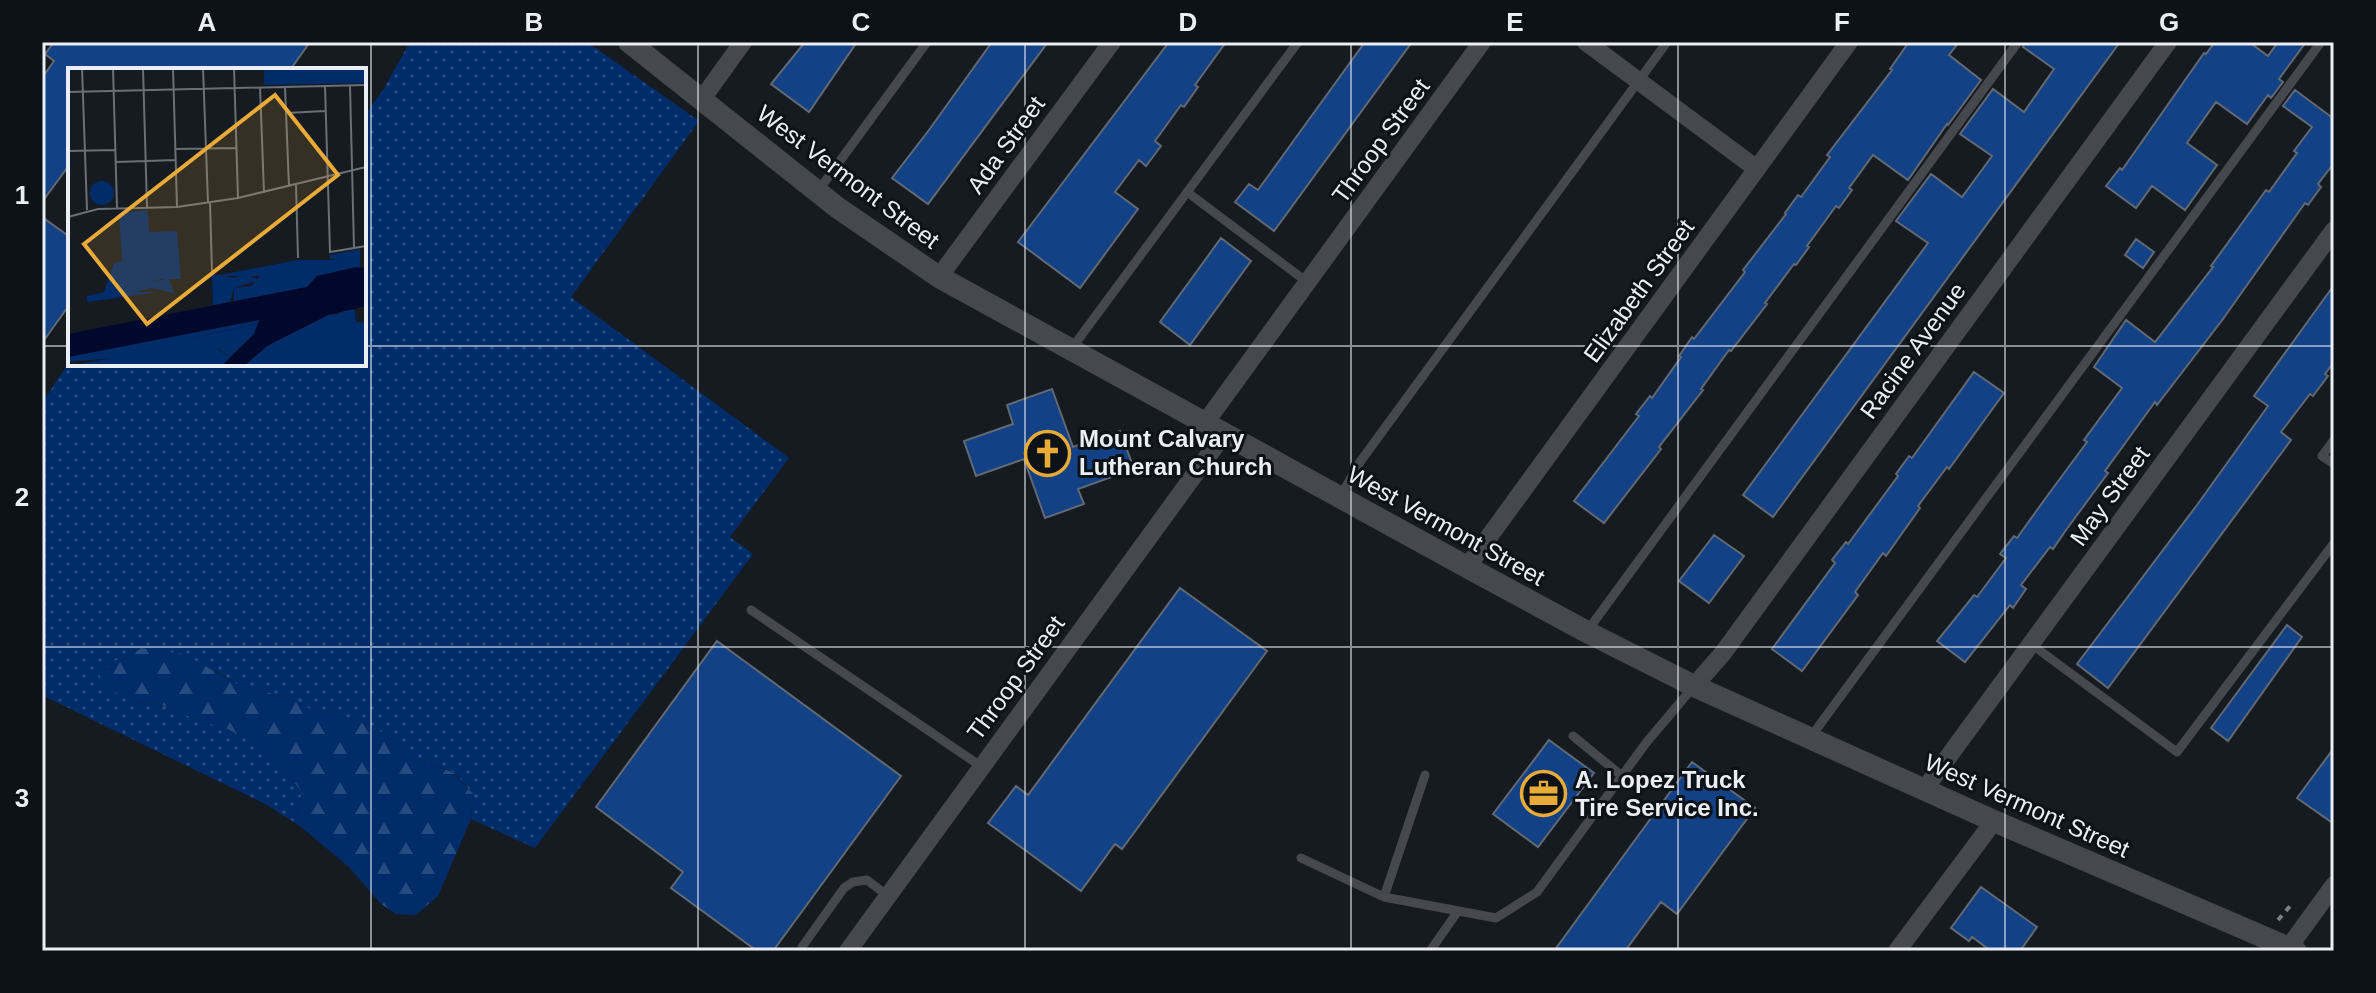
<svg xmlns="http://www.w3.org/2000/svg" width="2376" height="993" font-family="Helvetica,sans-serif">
<defs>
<pattern id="grass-dots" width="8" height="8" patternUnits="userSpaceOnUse" patternTransform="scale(2)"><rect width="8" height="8" fill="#002c6a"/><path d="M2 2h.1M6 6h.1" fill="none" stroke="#254b80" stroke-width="1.8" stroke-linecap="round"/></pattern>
<pattern id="forest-firs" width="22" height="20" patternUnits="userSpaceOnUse" patternTransform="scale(2)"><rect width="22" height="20" fill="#002c6a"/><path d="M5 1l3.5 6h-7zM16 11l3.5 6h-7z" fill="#254b80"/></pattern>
</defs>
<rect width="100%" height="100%" fill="#161b22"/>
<path fill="url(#grass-dots)" d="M410,42H587L699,121L571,297L789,458L730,537L753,554L535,848L471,819L473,794L455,773L414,757L376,728L343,716L314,711L287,698L237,684L216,671L141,648L129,657L114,661L135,704L155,702L200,721L226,728L254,743L284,770L302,792L297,813L300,826L267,805L42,695V403L70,361V364H364V116L383,90Z"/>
<path fill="url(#forest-firs)" d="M141,648L184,654L237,684L287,698L314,711L343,716L376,728L414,757L454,773L473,794L471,819L438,896L416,915L396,914L381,904L349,867L300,826L297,813L302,792L284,770L254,743L226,728L200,721L155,702L135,704L105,687L99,674L114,661L129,657Z"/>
<path fill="#124185" stroke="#636972" stroke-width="2" d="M54,42H310L290,70H70V164L42,202V78L54,61L45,54Z
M805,42H857L809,112L771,84Z
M992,42H1048L928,204L892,178L929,130Z
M1169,42H1226L1195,85L1198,87L1184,107L1181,105L1155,141L1161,146L1146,166L1139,160L1115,192L1138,209L1080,288L1018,242Z
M1365,42H1412L1274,231L1235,202L1249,184L1258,190Z
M1909,42H1959L1949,55L1981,80L1948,125L1947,124L1908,180L1873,155L1849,188L1852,190L1839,208L1836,206L1807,246L1809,247L1796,265L1794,264L1765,303L1767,304L1731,351L1729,350L1701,389L1703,390L1659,447L1661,449L1604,523L1574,501L1639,416L1636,414L1650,396L1652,398L1681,357L1679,356L1692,337L1694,339L1745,272L1743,270L1786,214L1785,213L1798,195L1801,197L1830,157L1827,155L1892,70L1890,69Z
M2025,42H2120L1773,517L1743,495L1928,243L1896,221L1931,174L1962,197L1976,178L1992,156L1960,134L1993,89L2024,112L2054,69L2023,47Z
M2215,42H2249L2268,56L2278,42H2306L2279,79L2283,82L2271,98L2268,95L2247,124L2216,102L2187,143L2217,165L2185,210L2152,186L2136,208L2106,186L2120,168L2122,170L2204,53L2206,54Z
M2295,90L2334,119V163L2318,184L2321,187L2308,205L2305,203L2223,319L2157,405L2155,402L2126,442L2105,471L2108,473L2066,530L2053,549L2050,547L2021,585L2026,589L2013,608L2010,605L1965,662L1937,641L1974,595L1977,597L2006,558L2000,554L2014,536L2017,538L2045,499L2087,442L2084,440L2122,388L2094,367L2126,320L2155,342L2213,267L2211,266L2266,190L2269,192L2297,153L2294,151L2312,127L2283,106Z
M42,217L70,237V304L42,343Z
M1221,238L1251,261L1190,345L1160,322Z
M2136,239L2154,252L2143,268L2125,255Z
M2334,285V362L2325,374L2328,376L2313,396L2310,394L2281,432L2291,440L2108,688L2077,664L2197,505L2268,406L2254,396Z
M1974,372L2004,393L1949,469L1947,467L1918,506L1920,508L1886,556L1883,553L1855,592L1858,595L1802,671L1772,649L1835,563L1832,560L1846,542L1848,544L1898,476L1896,474L1909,456L1912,458Z
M1052,389L1073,447L1120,431L1134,469L1078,489L1084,504L1045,518L1024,459L976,476L964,441L1013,424L1007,405Z
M1714,535L1744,556L1709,603L1679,581Z
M1180,588L1267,651L1122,849L1115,844L1081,891L988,823L1016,786L1028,795Z
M2287,625L2302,637L2228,741L2211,728Z
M717,641L901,776L773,951H757L671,888L683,872L596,807Z
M1549,740L1594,773L1538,847L1493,814Z
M2334,748V824L2297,798Z
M1692,762L1755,808L1677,914L1661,902L1625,951H1554Z
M1981,887L2037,927L2020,951H1991L1972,937L1969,941L1951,928Z"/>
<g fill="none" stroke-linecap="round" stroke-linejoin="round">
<path stroke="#7b7f86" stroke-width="4" stroke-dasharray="6 6" stroke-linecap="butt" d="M2278,920L2291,905"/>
<path stroke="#45484c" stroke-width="9" d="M818,191L927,42
M1187,192L1307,282
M1072,348L1298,42
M2334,440L2322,456L2334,464
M1340,497L1360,462L1667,42
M751,610L982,767
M1588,630L2018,42
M2031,644L2177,752L2334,543
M1573,736L1622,776
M1810,738L2321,42
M1301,858L1384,897L1496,918L1537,892L1646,743L1694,686
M1384,897L1425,775
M802,947L844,888L853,882L867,880L888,896
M1430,951L1458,911"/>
<path stroke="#45484c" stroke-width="18" d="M1586,42L1757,169
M702,99L743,42
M939,277L1112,42
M1205,423L1482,42
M1467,567L1849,42
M1694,686L1723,653L2168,42
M1924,790L2334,230
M848,951L1224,434
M1897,951L1994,821
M2286,951L2334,885"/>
<path stroke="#45484c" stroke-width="22" d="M629,42L838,208L939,277L1467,567L1587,632L1694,686L1994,821L2296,951"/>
</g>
<path fill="none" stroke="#ebeef4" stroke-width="2" stroke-opacity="0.55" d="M371,42V951M698,42V951M1025,42V951M1351,42V951M1678,42V951M2005,42V951M42,346H70M364,346H2334M42,647H2334"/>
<defs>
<symbol id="church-ring" viewBox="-11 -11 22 22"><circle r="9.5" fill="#0d1219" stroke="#e9ab38" stroke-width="1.5"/><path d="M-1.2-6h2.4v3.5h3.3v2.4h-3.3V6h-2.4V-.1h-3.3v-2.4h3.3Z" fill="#e9ab38"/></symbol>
<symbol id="office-ring" viewBox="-11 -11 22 22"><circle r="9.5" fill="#0d1219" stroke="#e9ab38" stroke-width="1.5"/><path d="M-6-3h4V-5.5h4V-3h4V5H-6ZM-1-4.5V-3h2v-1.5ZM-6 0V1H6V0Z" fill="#e9ab38"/></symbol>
</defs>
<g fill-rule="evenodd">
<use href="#church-ring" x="1022" y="428" width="51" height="51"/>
<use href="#office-ring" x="1518" y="768" width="51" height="51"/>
</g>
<g text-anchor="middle" stroke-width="6" stroke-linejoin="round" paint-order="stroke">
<g font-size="24" fill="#ebeef4" stroke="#0d1219">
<text transform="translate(1381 141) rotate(-54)" y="8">Throop Street</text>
<text transform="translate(1006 145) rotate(-54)" y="8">Ada Street</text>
<text transform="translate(848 177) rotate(37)" y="8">West Vermont Street</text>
<text transform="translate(1639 291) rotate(-54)" y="8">Elizabeth Street</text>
<text transform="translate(1913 351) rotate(-54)" y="8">Racine Avenue</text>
<text transform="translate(2110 496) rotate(-54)" y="8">May Street</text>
<text transform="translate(1446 526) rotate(29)" y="8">West Vermont Street</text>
<text transform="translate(1016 678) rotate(-54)" y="8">Throop Street</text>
<text transform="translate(2027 806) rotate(24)" y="8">West Vermont Street</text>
</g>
<g font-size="24" font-weight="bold" fill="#ebeef4" stroke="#0d1219" text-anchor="start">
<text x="1079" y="447">Mount Calvary<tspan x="1079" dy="28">Lutheran Church</tspan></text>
<text x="1575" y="788">A. Lopez Truck<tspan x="1575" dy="28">Tire Service Inc.</tspan></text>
</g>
</g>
<g transform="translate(68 68)">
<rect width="298" height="298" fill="#161b22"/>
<path d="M22 125a12 12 0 1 1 24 0a12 12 0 1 1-24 0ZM80,142L81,164L109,163L113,211H92L67,224H92L19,234V228L36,224L46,195L54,193L51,145ZM292,181V200L278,203L274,192L262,191V187ZM174,204L191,212L166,220L162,234L145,237L144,206L167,210ZM277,242H287L288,254H298V298H176ZM190,256L149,281L162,289L154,298H1L44,290L105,291L117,271Z" fill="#002c6a"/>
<path d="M229,192H274L278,203L249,208L239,219L166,233V220L183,218L192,208H147ZM101,210L106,225L84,220L67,224L72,217ZM282,245L289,266L298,264V274L235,278L220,298H176L199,278L260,247ZM191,252L186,266L162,289L149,280L189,256L117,271V278L129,282L116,294L44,290L0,294V289Z" fill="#002c6a"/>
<path d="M196,0H298V15L196,17Z" fill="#002c6a"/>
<path d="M288,199L298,200V238L260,247L199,278L176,298H154L186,266L191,252L0,289V266L239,219L249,208Z" fill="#00092c"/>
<path fill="none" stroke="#6b6f76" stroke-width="2" d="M14,0L19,142M45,0L49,140M75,0L79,140M105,0L109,139M135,0L140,135M166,0L170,130M257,18L262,184L298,178M282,18L286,180M192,19L196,125M217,19L221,119M0,24L298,17M218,45L257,43M108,81L168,80M0,83L47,82M48,94L108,92M228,117L230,190M142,134L144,204M0,149L30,141L109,139L170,130L298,99"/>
<path fill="#e9ab38" fill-opacity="0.15" stroke="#e9ab38" stroke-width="4" d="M207,27L270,107L79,256L16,176Z"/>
<rect width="298" height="298" fill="none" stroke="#ebeef4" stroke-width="4"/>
</g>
<rect width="2376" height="993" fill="none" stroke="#0d1219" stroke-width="88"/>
<rect x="44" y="44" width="2288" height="905" fill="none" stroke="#ebeef4" stroke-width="3"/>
<g font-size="26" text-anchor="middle" font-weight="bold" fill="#ebeef4">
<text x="207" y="31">A</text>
<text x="534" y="31">B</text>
<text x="861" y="31">C</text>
<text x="1188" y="31">D</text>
<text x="1515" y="31">E</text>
<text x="1842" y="31">F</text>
<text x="2169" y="31">G</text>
<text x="22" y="204">1</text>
<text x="22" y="506">2</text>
<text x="22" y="807">3</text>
</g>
</svg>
